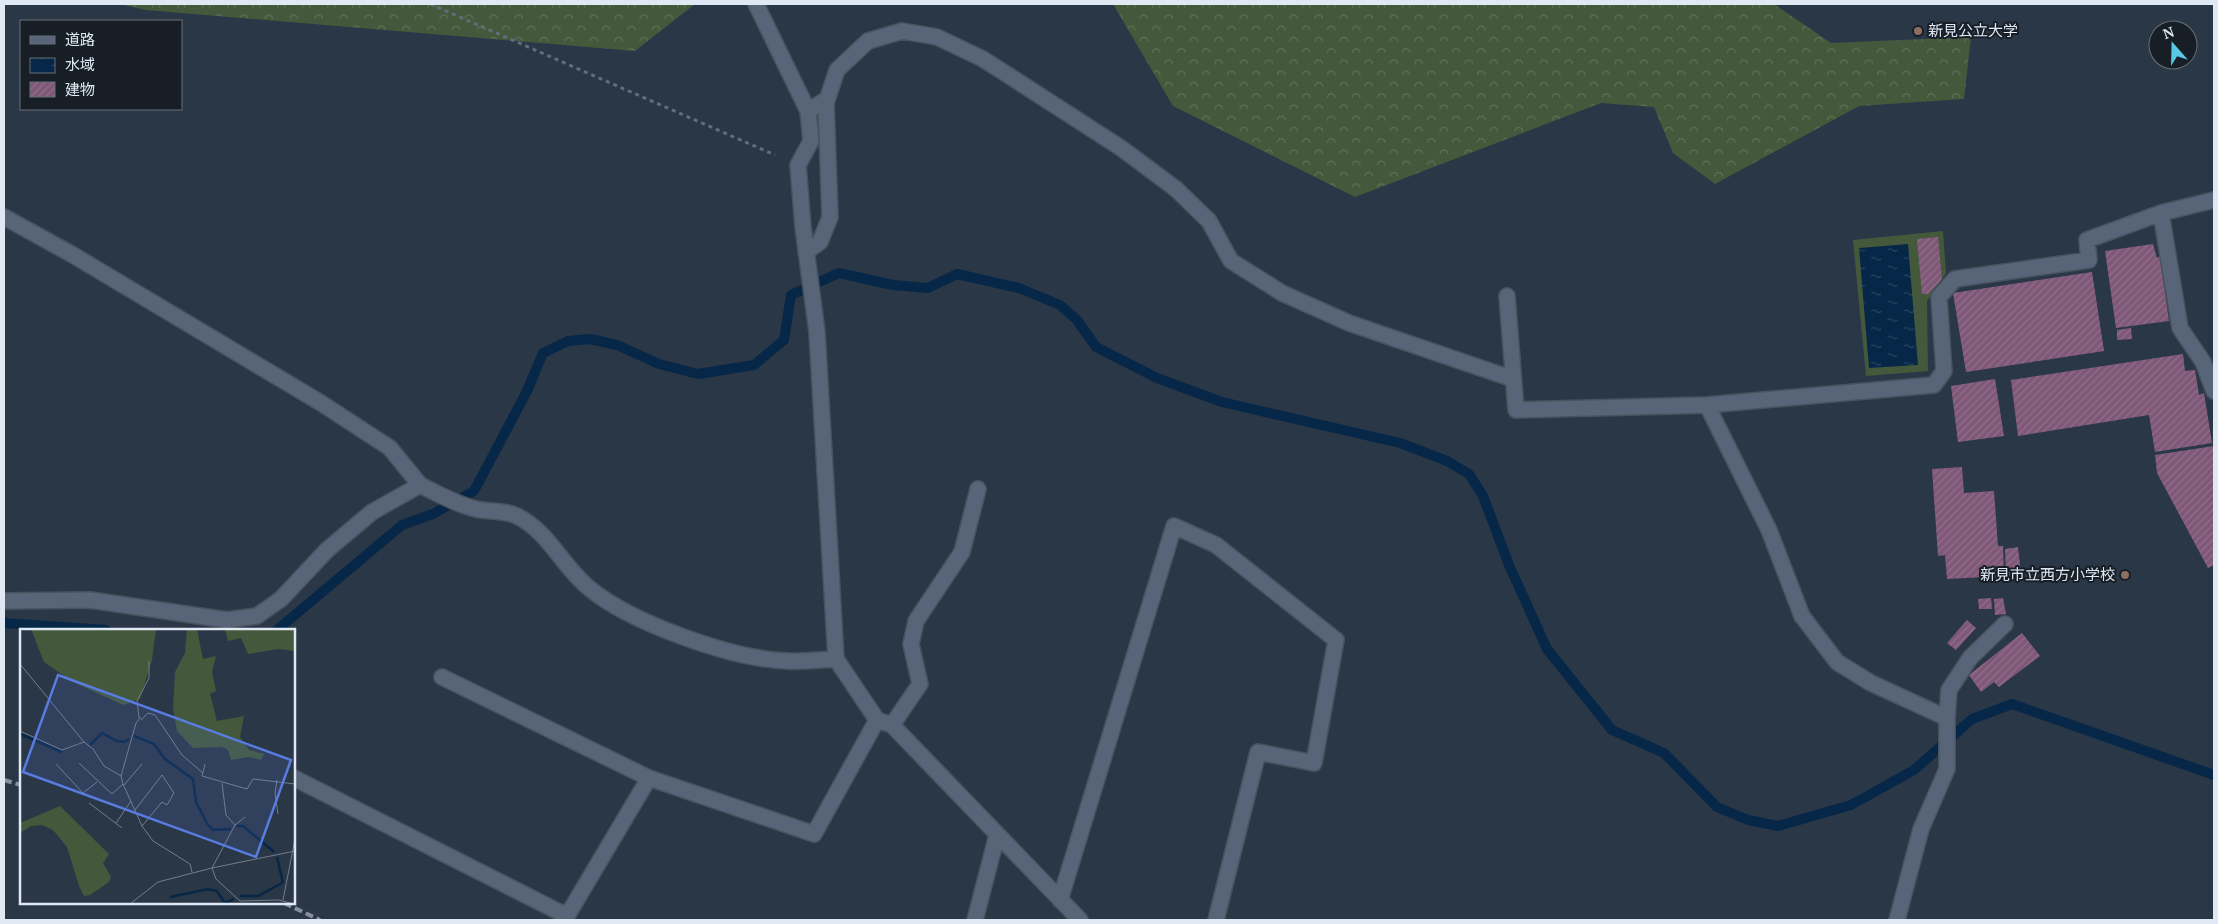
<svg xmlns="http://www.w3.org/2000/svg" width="2218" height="924" font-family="'PT Serif','Noto Sans JP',serif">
<defs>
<pattern id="forest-crowns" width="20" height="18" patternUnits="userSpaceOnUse" patternTransform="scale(1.25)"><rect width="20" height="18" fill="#44593b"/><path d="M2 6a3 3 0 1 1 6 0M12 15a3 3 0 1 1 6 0" fill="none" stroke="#5f7158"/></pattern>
<pattern id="water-ripples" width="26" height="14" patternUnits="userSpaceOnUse" patternTransform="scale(1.25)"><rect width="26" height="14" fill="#062747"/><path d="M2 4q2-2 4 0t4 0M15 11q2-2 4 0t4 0" fill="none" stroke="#2a4662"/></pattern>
<pattern id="building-hatch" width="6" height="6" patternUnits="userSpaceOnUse" patternTransform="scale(1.25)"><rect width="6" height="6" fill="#7f5777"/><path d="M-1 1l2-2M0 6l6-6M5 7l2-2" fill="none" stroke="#916f8b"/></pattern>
</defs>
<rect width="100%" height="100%" fill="#2a3747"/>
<path fill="url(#forest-crowns)" d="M120,4H695L635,51L146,10Z
M1113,4H1774L1831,43L1971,37L1964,99L1859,106L1715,184L1673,153L1654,107L1601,103L1355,197L1173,106Z"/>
<path fill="#44593b" d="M1943,231L1946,273L1927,301L1928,371L1866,376L1853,240Z"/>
<path fill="url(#water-ripples)" d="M1908,244L1918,365L1869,368L1859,248Z"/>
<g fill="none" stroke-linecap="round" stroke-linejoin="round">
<path stroke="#062747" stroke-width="10" d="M4,623L106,630
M277,630L402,525L433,514L474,491L527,391L543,353L568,341L590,339L617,345L659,364L698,374L754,365L784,340L791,295L839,273L893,285L928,288L957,274L1019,288L1060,305L1077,320L1096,347L1157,378L1222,402L1400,443L1447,461L1469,474L1483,496L1509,565L1547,649L1612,730L1664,753L1717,807L1748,820L1778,826L1851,805L1914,770L1972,719L2012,704L2214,775"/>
</g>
<path fill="url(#building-hatch)" d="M1938,237L1942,279L1928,294H1922L1917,239Z
M2153,244L2157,258L2160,256L2169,321L2116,328L2105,251Z
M2092,272L2104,351L1966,372L1953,293Z
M2131,328L2132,339L2117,340V330Z
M2183,354L2185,371L2195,370L2199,395L2204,393L2212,443L2155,452L2149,415L2018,436L2011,380Z
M1995,379L2004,436L1958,442L1951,386Z
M2214,446V565L2208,568L2157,473L2155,455Z
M1962,467L1964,493L1994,491L1998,546H2003L2004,576L1947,579L1945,555L1938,556L1932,469Z
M2018,547L2021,574L2006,576L2005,549Z
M1991,598L1992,609H1979L1978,599Z
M2003,598L2006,614L1995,615L1994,599Z
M1967,620L1976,628L1956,650L1947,643Z
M2022,633L2040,656L1999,687L1994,682L1981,692L1969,675Z"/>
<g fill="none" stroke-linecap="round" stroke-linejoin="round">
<defs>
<path id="street" d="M756,4L808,111
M827,99L808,111L811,141L798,165L803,227L817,332L836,659L877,720L892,725L1080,920
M2161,213L2180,328L2203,362L2214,391
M4,217L73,255L321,403L390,448L420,485
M806,252L820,242L830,217L826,103L837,70L868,41L902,31L937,37L983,59L1121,148L1176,189L1209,221L1231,261L1282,293L1349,323L1513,379
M1507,296L1516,410L1707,405L1934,385L1944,371L1939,297L1955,279L2089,260L2087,240L2161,213L2214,200
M1707,405L1769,530L1802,616L1837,662L1871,683L1947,718L1949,690L1970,658L2005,624
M4,601L90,600L227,620L257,616L281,599L327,550L372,512L420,485C437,493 457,505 476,509C488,512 506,510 517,516C549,532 562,566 589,588C631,623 732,659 787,661C803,662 820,660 836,659
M442,677L649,778L814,834L877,720
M892,725L920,684L911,644L916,621L962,552L978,489
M294,778L567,916L649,778
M1060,900L1174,526L1216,545L1336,640L1314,763L1258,752L1216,920
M975,920L997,835
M1897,920L1921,829L1947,769V718"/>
</defs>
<use href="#street" stroke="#485360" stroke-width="18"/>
<path stroke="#616d7b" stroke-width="3" stroke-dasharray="4 4" stroke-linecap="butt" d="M430,4L775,155"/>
<use href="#street" stroke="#586578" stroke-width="15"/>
<path stroke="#86919e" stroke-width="4" stroke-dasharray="8 4" stroke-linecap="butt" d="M4,780L21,785
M284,903L320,920"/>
</g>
<g fill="#8d6e63" stroke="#181e25" stroke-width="2">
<circle cx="1918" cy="31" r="5"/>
<circle cx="2125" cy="575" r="5"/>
</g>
<g text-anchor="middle" stroke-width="4" stroke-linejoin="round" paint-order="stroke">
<g font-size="15" fill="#e0e8f3" stroke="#181e25" text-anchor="start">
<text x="1928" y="36">新見公立大学</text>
<text x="2115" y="580" text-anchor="end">新見市立西方小学校</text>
</g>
</g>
<g transform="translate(20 629)">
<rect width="275" height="275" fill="#2a3747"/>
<path d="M11,0H136L132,31L120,70L103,76L53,53L24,33ZM167,0H177L183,30L196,27L192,43L196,62L190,65L197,92L224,87L220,108L229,121L244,125L241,131L229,128L211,131L208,121L202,118L173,119L157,102L153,80L155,43L165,24ZM205,0H275V22L258,20L228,25L221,9L208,12ZM40,177L89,225L83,234L91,248L89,253L70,266L64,267L59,257L47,218L33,201L22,196L11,197L0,204V194Z" fill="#44593b"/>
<path fill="none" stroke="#062747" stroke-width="2.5" d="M0,105L42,123M114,107L134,115L145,130L173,150L176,173L188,196L193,201L211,200M70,116L82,104L97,112L104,113L109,110M217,197H223L254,223M257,228L263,254M220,267H238L262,254M150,268L188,260L197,262L205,274L214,270"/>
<path fill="none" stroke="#737e8c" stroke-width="1" d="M0,35L64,113M121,88L116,94L101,147L103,155L122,197L133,212L170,235L172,243M119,89L117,72L129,49V32M121,91L128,84L135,86L162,126L183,144M0,102L42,121L64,113L73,120L84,137L101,147M59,134L92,165L103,155M36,135L63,164L77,153M185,135L182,147L227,160L233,150L275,155M257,151L255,164L258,185M202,154L206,186L215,196L225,188M104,156L122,135M69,174L102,199M115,181L142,146L154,164L147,176L142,173L122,197M96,194L111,172M263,271L275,210M110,275L138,253L192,239L215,196M274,275L259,271L220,272L196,250L192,239L275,222"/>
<path fill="#587ce0" fill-opacity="0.15" stroke="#587ce0" stroke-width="2.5" d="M38,46L271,131L236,228L3,143Z"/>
<rect width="275" height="275" fill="none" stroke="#e0e8f3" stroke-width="2.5"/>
</g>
<rect width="2218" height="924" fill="none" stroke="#e0e8f3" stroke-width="10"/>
<rect x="20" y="20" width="162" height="90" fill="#181e25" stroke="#686f77"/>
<rect x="30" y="36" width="25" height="8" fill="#586578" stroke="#686f77"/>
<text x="65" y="45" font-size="15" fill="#e0e8f3">道路</text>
<rect x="30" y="58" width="25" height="15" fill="url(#water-ripples)" stroke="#686f77"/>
<text x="65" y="70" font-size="15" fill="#e0e8f3">水域</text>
<rect x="30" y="82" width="25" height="15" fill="url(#building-hatch)" stroke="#686f77"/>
<text x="65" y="95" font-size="15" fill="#e0e8f3">建物</text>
<g transform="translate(2173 45) rotate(340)"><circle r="24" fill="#181e25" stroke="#686f77"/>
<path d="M0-4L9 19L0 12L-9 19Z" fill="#59c8e4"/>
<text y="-8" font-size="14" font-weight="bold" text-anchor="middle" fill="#e0e8f3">N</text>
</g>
</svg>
